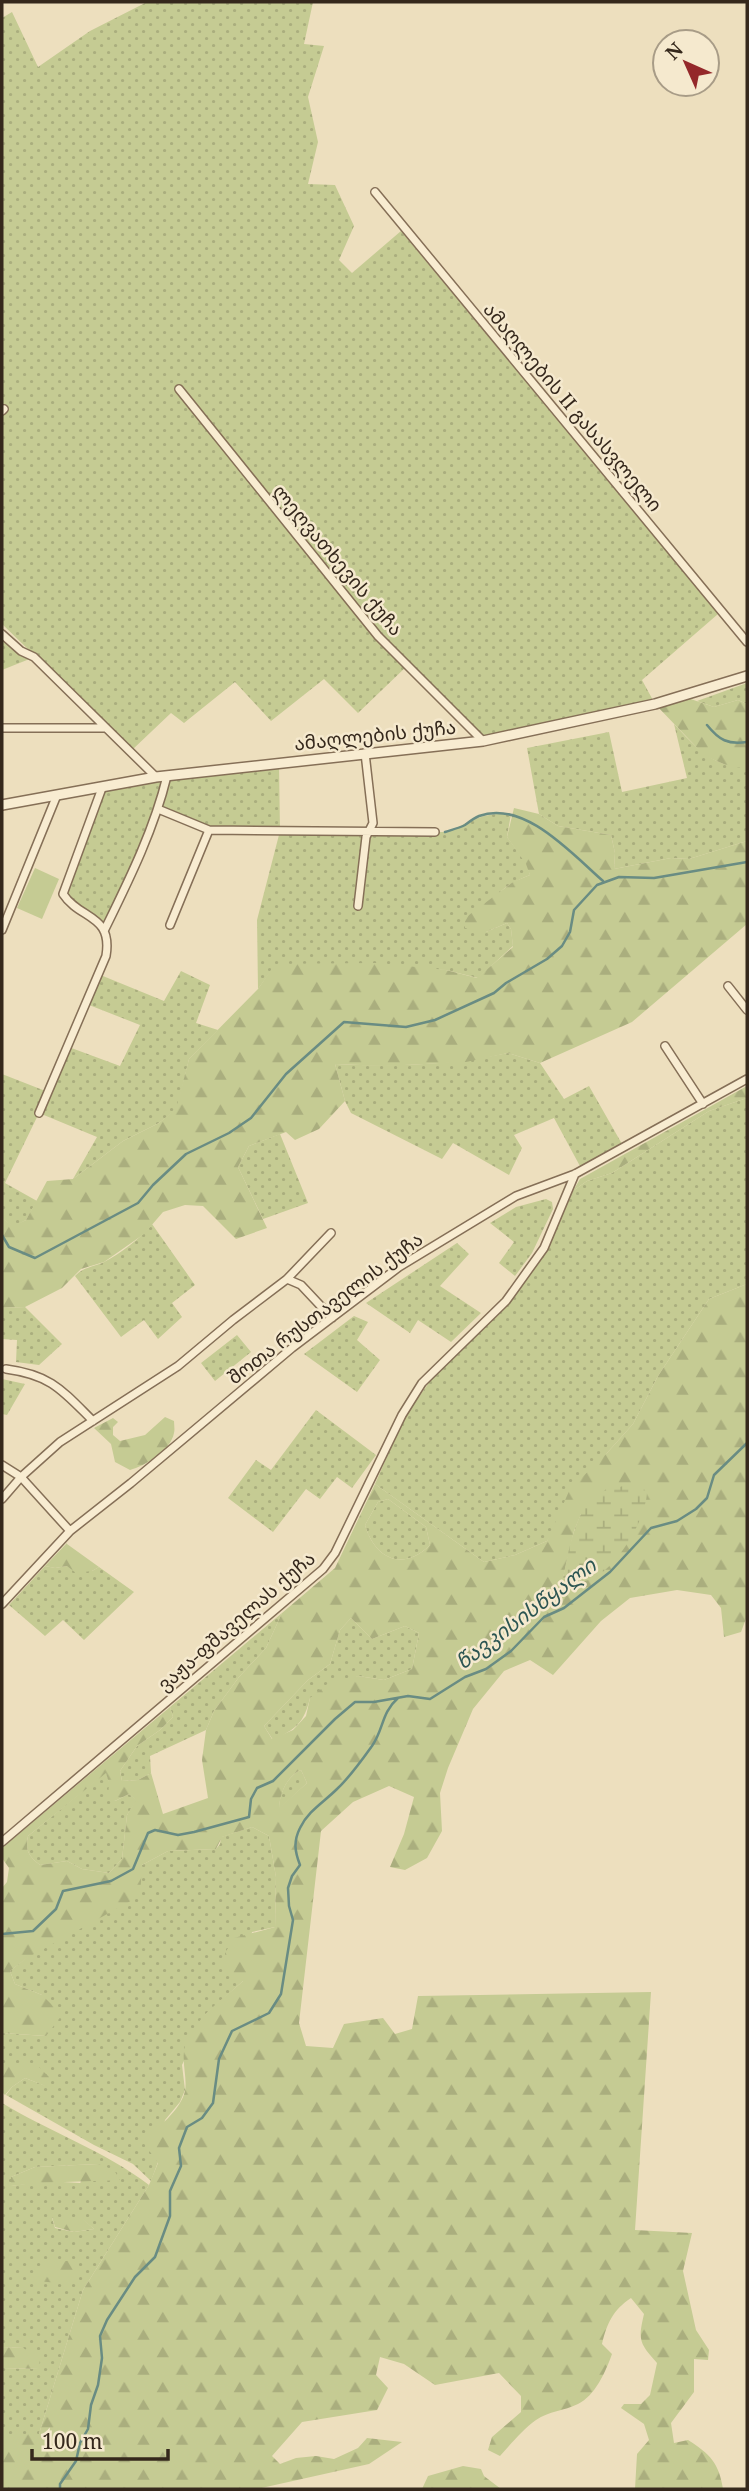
<svg xmlns="http://www.w3.org/2000/svg" width="749" height="2491" font-family="'Noto Serif','Noto Sans Georgian',serif">
<defs>
<pattern id="grass-dots" width="8" height="8" patternUnits="userSpaceOnUse" patternTransform="scale(1.75)"><rect width="8" height="8" fill="#c5cb93"/><path d="M2 2h.1M6 6h.1" fill="none" stroke="#aaae7e" stroke-width="1.8" stroke-linecap="round"/></pattern>
<pattern id="forest-firs" width="22" height="20" patternUnits="userSpaceOnUse" patternTransform="scale(1.75)"><rect width="22" height="20" fill="#c5cb93"/><path d="M5 1l3.5 6h-7zM16 11l3.5 6h-7z" fill="#aaae7e"/></pattern>
<pattern id="wetland-marsh" width="20" height="14" patternUnits="userSpaceOnUse" patternTransform="scale(1.75)"><rect width="20" height="14" fill="#c5cb93"/><path d="M1 5h8M5 5V1M11 12h8M15 12V8" fill="none" stroke="#aaae7e"/></pattern>
</defs>
<rect width="100%" height="100%" fill="#eddfbe"/>
<path fill="url(#grass-dots)" fill-rule="evenodd" d="M147,2H313L304,44L324,46L308,97L318,142L308,184L335,185L354,226L339,260L352,273L401,231L718,614L642,680L655,704L483,741L407,666L358,713L324,679L271,721L235,682L184,723L171,713L132,750L2,624V18L12,12L38,67L90,31Z
M2,629L32,658L2,670Z
M747,683V704L738,700L714,707L697,701Z
M674,724C696,747 712,768 747,767V841L689,859L671,858L614,869L615,853L611,835L558,826L539,814L527,748L609,732L622,792L687,778Z
M279,763L280,831L445,832C473,823 478,812 511,814L507,837L527,864L530,875C495,889 493,897 486,932L507,923L511,929L513,946L478,978L446,970L276,964L258,989L257,920L280,831L209,830L158,809L104,931L66,900L63,889L102,788Z
M181,971L210,985L196,1023L218,1030L189,1059L177,1109L159,1123L123,1141L73,1179L97,1137L39,1113L5,1183L37,1201L26,1220L13,1227L2,1218V1074L48,1092L66,1046L120,1066L140,1025L84,1003L98,974L164,1001Z
M508,1053L540,1063L564,1099L589,1086L622,1144L581,1168L554,1118L514,1135L522,1148L509,1175L453,1143L442,1159L351,1113L345,1101L335,1064C394,1067 451,1065 508,1053Z
M747,1098V1284L709,1299L658,1376L633,1424L607,1453L547,1541L515,1555L484,1562L375,1484L404,1418L433,1377L501,1312L546,1252L573,1191L587,1181L612,1173L709,1111Z
M280,1134L308,1203L263,1219L238,1167L249,1146Z
M546,1199L552,1202L553,1209L532,1253L515,1276L499,1263L514,1242L490,1223L516,1207Z
M152,1224L195,1285L172,1303L182,1317L158,1339L144,1320L121,1337L75,1276C83,1267 94,1267 104,1262C121,1253 140,1239 152,1224Z
M457,1243L469,1254L440,1286L481,1313L451,1342L418,1320L410,1333L366,1303Z
M25,1307L62,1344L39,1365L16,1362L17,1340L2,1339V1308Z
M354,1316L368,1322L357,1340L380,1360L357,1392L304,1354Z
M237,1335L251,1352L215,1381L201,1363Z
M2,1379L25,1384L7,1415L2,1414Z
M316,1410L376,1455L352,1488L337,1477L320,1499L306,1489L273,1532L228,1498L256,1460L271,1470Z
M388,1499L426,1527L430,1545C403,1572 375,1559 365,1525L378,1502Z
M45,1566L55,1568L67,1566L92,1571L99,1567L134,1592L84,1640L63,1620L45,1636L9,1605Z
M282,1613L266,1648L239,1677L214,1711L206,1730L150,1756L151,1773L138,1780L122,1781L120,1771L137,1746L160,1730L173,1717L170,1707Z
M351,1618L372,1639L405,1626L419,1633L412,1669L384,1680L358,1676L310,1698C304,1723 296,1729 273,1740L264,1726L308,1680L330,1664L340,1630Z
M301,1770L307,1783L279,1809C279,1794 287,1776 301,1770Z
M106,1772L115,1801L129,1794L137,1800L127,1815L122,1859L109,1873L82,1869L67,1861L40,1865C29,1856 25,1851 28,1836Z
M252,1827L269,1836L276,1877L275,1927L252,1932L243,1981L206,2014L182,2065L185,2090L180,2102L165,2120L158,2162L151,2181L133,2164L94,2145L6,2095L12,2087L25,2078L46,2086L2,2067V2033L45,2036L42,1995L15,1984L10,1971L142,1865L168,1851L216,1849L220,1844L221,1837Z
M2,2103C50,2132 105,2151 149,2185L83,2290L39,2434H2V2368L38,2369L23,2348L2,2347ZM98,2164L80,2183L46,2181L11,2186V2177L35,2167ZM52,2218H81L94,2229L74,2232L55,2228Z"/>
<path fill="url(#forest-firs)" fill-rule="evenodd" d="M682,696L714,707L738,700L747,704V767L733,768L705,756L655,704Z
M514,808L539,814L558,826L611,835L615,853L614,869L671,858L689,859L747,841V924L632,1022L540,1063L508,1053L466,1062L384,1066L335,1064L345,1101L319,1129L295,1140L286,1132L249,1146L238,1167L267,1228L236,1239L203,1206L185,1205L163,1212L144,1234L104,1262L81,1269L62,1288L25,1307L2,1308V1218L13,1226L26,1220L47,1181L73,1179L123,1141L159,1123L176,1109L189,1059L258,989L275,964L376,963L446,970L477,978L513,947L511,929L507,923L486,932L465,928V918L513,882L530,875L526,864L507,837Z
M747,1086V1098L709,1111L612,1173L587,1181L573,1191L580,1179Z
M747,1284V1616L741,1632L724,1637L721,1608L711,1595L677,1590L630,1598L601,1621L553,1675L530,1660L504,1671L473,1709L448,1768L440,1793L442,1831L427,1858L405,1870L390,1867L404,1834L414,1797L389,1786L353,1802L321,1831L299,2023L306,2046L333,2048L344,2024L383,2018L395,2034L412,2029L418,1996L651,1992L635,2230L692,2233L683,2271L696,2330L709,2350L708,2360L694,2359V2392L671,2423L674,2443L688,2440C710,2454 719,2463 723,2489H635L637,2454L649,2440L644,2424L621,2408L624,2404H641L650,2395L657,2363C639,2343 638,2340 644,2314L631,2298C613,2310 607,2323 602,2344L612,2354C606,2371 595,2396 578,2404C564,2411 549,2411 536,2420C523,2429 511,2444 500,2456L488,2450L492,2437L521,2412V2396L499,2373L435,2385L404,2364L380,2357L376,2375L388,2388L377,2410L302,2422L272,2456L280,2464L296,2458L316,2456L334,2459L358,2448L367,2438L402,2442L369,2464L257,2489H2V2434H39L83,2290L149,2185L158,2163L143,2142C157,2128 181,2110 185,2091C188,2074 178,2056 189,2036C201,2014 224,1998 243,1981L226,1972L225,1953L234,1938L275,1927L276,1877L269,1836L252,1827L222,1837L216,1849L168,1851L142,1865L140,1896L27,1958L10,1971L15,1984L42,1995L62,2015L46,2036L2,2033V1888L7,1882L9,1868L2,1858V1848L170,1707L173,1717L160,1730L137,1746L120,1771L122,1781L138,1780L151,1773L163,1814L208,1798L202,1760L206,1730L214,1711L239,1677L266,1648L282,1613L335,1568L375,1484L484,1562L515,1555L547,1541L570,1489L607,1453L633,1424L658,1376L709,1299ZM388,1499L426,1527L430,1545C403,1572 375,1559 365,1525L378,1502ZM581,1514L584,1582L563,1578L574,1531ZM351,1618L372,1639L405,1626L419,1633L412,1669L384,1680L358,1676L331,1681L310,1698L306,1716L293,1730L272,1739L264,1726L308,1680L330,1664L340,1630ZM301,1770L307,1783L279,1808C280,1793 287,1776 301,1770ZM106,1773L109,1783L108,1797L115,1801L129,1794L136,1800L127,1815L122,1859L109,1873L82,1869L67,1861L40,1865C29,1856 25,1851 28,1836Z
M165,1417L174,1421C174,1425 175,1429 174,1433C171,1450 145,1466 130,1470L115,1462L111,1444L94,1428L113,1418L118,1422L113,1427V1435L120,1441L145,1435Z
M67,1543V1544L99,1567L92,1571L76,1573L67,1566L55,1568L45,1566Z
M23,2062L39,2067L49,2077L46,2086L25,2078L12,2087L5,2095L2,2092V2067Z
M98,2164L114,2170L120,2180C83,2182 47,2181 11,2186V2177L35,2167Z
M52,2217L82,2218L94,2229L74,2232L55,2227Z
M74,2260L81,2275L68,2284L37,2281L34,2270L43,2264Z
M2,2347L23,2348L40,2357L39,2369L2,2368Z
M463,2466L481,2469L484,2476L501,2489H422L428,2476Z"/>
<path fill="url(#wetland-marsh)" d="M623,1486L647,1491C647,1519 614,1575 585,1581C579,1583 570,1579 563,1578C568,1554 575,1510 596,1495C602,1490 615,1489 623,1486Z"/>
<path fill="#c5cb93" d="M35,868L59,879L42,919L17,908Z"/>
<g fill="none" stroke-linecap="round" stroke-linejoin="round">
<path stroke="#698c83" stroke-width="2.5" d="M707,725C719,740 728,745 747,742
M445,832C451,830 459,828 465,825C469,822 474,818 479,816C524,799 573,855 603,881
M2,1235L9,1247L35,1258L138,1203L153,1185L186,1154L229,1133L251,1118L286,1074L344,1022L406,1027L435,1020L494,993L506,983L547,959L562,946L570,932L574,910L597,885L619,877L654,878L747,862
M2,1934L33,1931L56,1909L63,1891L111,1881L133,1869L148,1833L155,1830L178,1835L194,1832L249,1817L251,1799L257,1788L273,1781L335,1719L355,1702H374L408,1696L430,1699L465,1677L486,1669L511,1651L544,1617L564,1608L610,1572L651,1528L677,1521L696,1509L707,1498L714,1475L747,1443
M60,2489V2484L76,2461L80,2443L88,2429L91,2405L98,2385L102,2358L100,2336L107,2320L135,2277L155,2257L170,2216V2191L181,2166L179,2148L187,2127L202,2118L213,2103L219,2059L232,2031L269,2013L281,1994L293,1920L289,1906L288,1888L292,1876L300,1865C295,1852 293,1842 300,1828C308,1811 324,1802 337,1789C350,1777 362,1760 372,1746C384,1729 381,1713 398,1698"/>
<defs>
<path id="minor" d="M375,192L747,642
M179,389L378,636L483,741
M2,411L4,409
M2,634L21,651L34,657L156,777
M2,728H105
M158,809L209,830L435,832
M358,906L366,837L373,823L365,753
M170,925L209,830
M2,930L57,795
M104,931C128,882 154,830 167,776
M728,986L747,1010
M665,1046L703,1104
M39,1113L106,956C113,914 80,920 63,894L102,788
M287,1279L301,1285L332,1318
M6,1369C51,1375 62,1390 93,1421
M2,1465L21,1477L70,1531
M2,1499L21,1477L60,1442L178,1366L233,1320L287,1279L331,1233
M2,1604L70,1531L131,1483L292,1348L399,1267L516,1196L575,1174L747,1079
M2,1842L323,1569L335,1553L402,1415L422,1383L506,1301L544,1248L575,1174"/>
<path id="tertiary" d="M2,805L156,777L483,741L655,704L747,676"/>
</defs>
<use href="#minor" stroke="#856f57" stroke-width="10"/>
<use href="#tertiary" stroke="#856f57" stroke-width="12"/>
<use href="#minor" stroke="#f8ecd1" stroke-width="7"/>
<use href="#tertiary" stroke="#f8ecd1" stroke-width="9"/>
</g>
<g text-anchor="middle" stroke-width="5" stroke-linejoin="round" paint-order="stroke">
<g font-size="19" fill="#35281c" stroke="#f5e9ce">
<text transform="translate(573 407) rotate(50)" y="7">ამაღლების II გასასვლელი</text>
<text transform="translate(338 560) rotate(50)" y="7">ლეღვათხევის ქუჩა</text>
<text transform="translate(375 735) rotate(-6)" y="7">ამაღლების ქუჩა</text>
<text transform="translate(325 1308) rotate(-37)" y="7">შოთა რუსთაველის ქუჩა</text>
<text transform="translate(236 1621) rotate(-41)" y="7">ვაჟა-ფშაველას ქუჩა</text>
</g>
<g font-size="21" font-style="italic" fill="#2b5552" stroke="#f5e9ce">
<text transform="translate(526 1614) rotate(-37)" y="7">წავკისისწყალი</text>
</g>
</g>
<rect width="749" height="2491" fill="none" stroke="#35281c" stroke-width="7"/>
<g transform="translate(686 63) rotate(315)"><circle r="33" fill="#f5e9ce" stroke="#a89c87" stroke-width="2"/>
<path d="M0-5L12 26L0 18L-12 26Z" fill="#94282a"/>
<text y="-10" font-size="19" font-weight="bold" text-anchor="middle" fill="#35281c">N</text>
</g>
<path d="M32 2449v10h136v-10" fill="none" stroke="#35281c" stroke-width="3.5"/>
<text x="42" y="2449" font-size="21" fill="#35281c" stroke="#f5e9ce" stroke-width="5" paint-order="stroke">100 m</text>
</svg>
